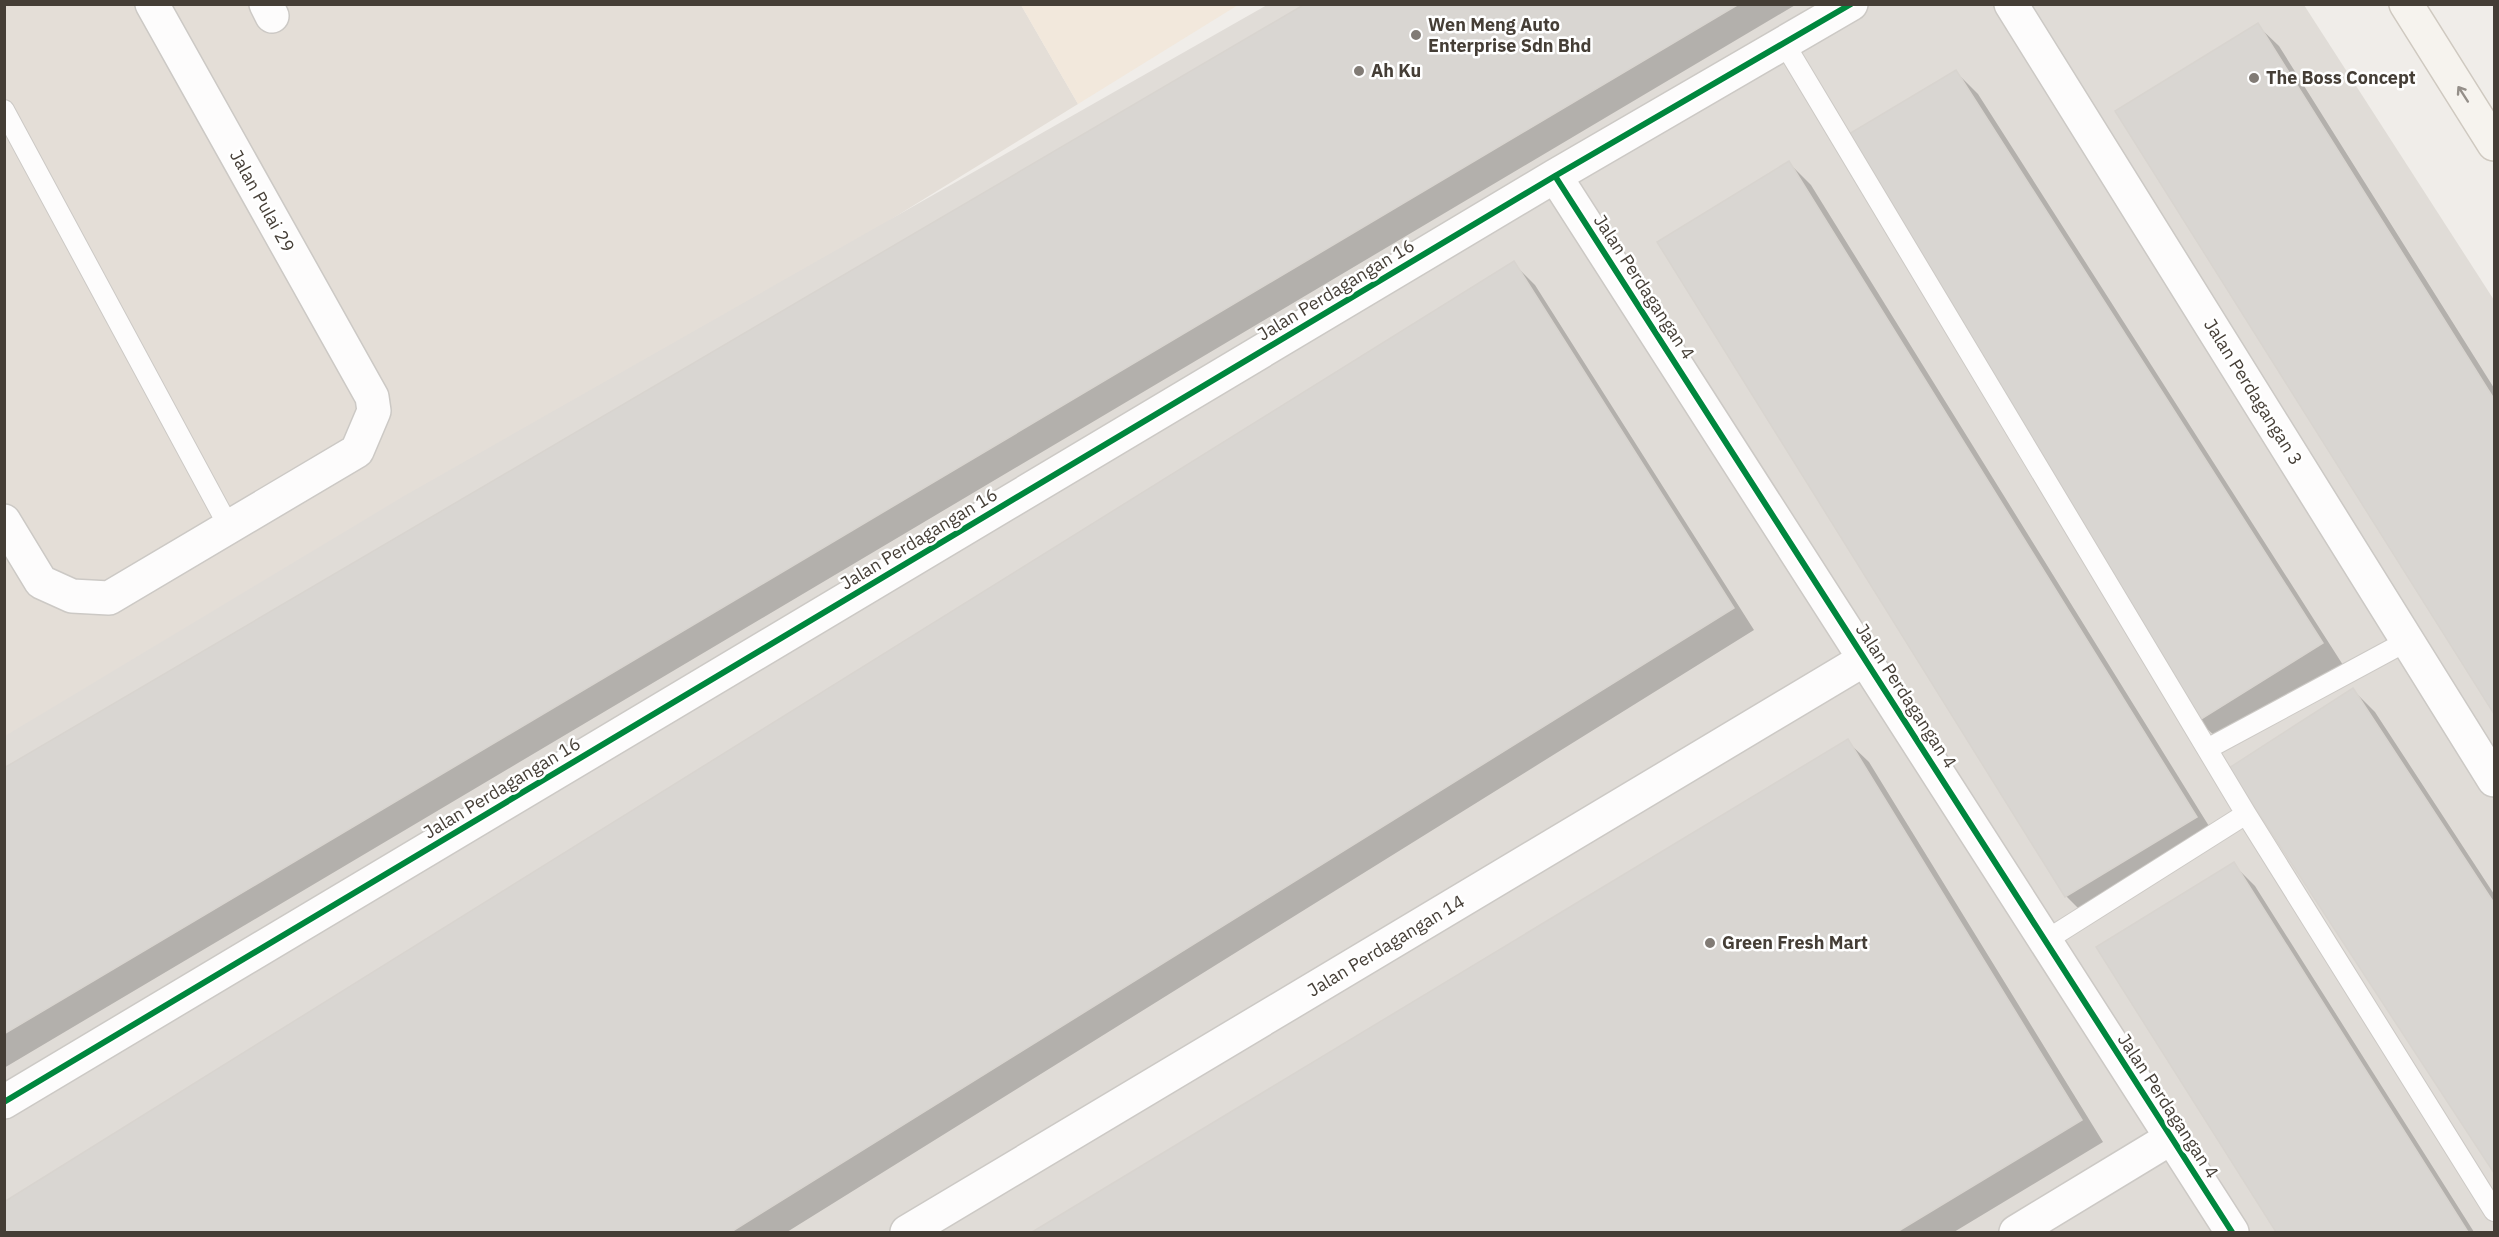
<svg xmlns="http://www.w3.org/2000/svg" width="2499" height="1237" font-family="'IBM Plex Sans',sans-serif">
<rect width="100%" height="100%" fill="#f0ede9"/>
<path fill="#e4ded7" d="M5,5H1021L1078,104L5,766Z"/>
<path fill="#f2e8dc" d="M1021,5H1238L1078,104Z"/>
<path fill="#e0dcd7" d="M1267,5H2304L2494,300V1232H5V736L404,496Z"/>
<path fill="#0003" d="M1308,4H1797L4,1068V769Z
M2257,25L2279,46L2494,388V711L2117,112Z
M1956,72L1978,94L2343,665L2221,742L2199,721Z
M1789,163L1811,185L2217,839L2088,918L2066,896Z
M1513,263L1535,285L1754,630L787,1232H4V1203Z
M2353,690L2375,712L2494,894V1170L2231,769Z
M1847,741L1869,762L2103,1142L1954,1232H1035Z
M2233,864L2255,886L2474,1232H2278L2098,948Z"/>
<path fill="#d9d6d2" stroke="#d8d4cf" stroke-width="1.5" d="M1305,4H1739L4,1034V768Z
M2258,23L2494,399V714L2115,111Z
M1956,70L2323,643L2198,721L1849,134Z
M1789,161L2197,817L2065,897L1657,242Z
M1514,261L1734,608L731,1232H4V1202Z
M2353,688L2494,903V1173L2229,768Z
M1848,739L2082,1120L1897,1232H1032Z
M2234,862L2468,1232H2276L2096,947Z"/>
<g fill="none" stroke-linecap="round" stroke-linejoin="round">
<defs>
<path id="service" d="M1784,43L2246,814L2494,1211
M4,110L229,527
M2207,749L2409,640
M2045,941L2246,814"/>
<path id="minor" d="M266,4L272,16
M2011,4L2494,780
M1555,176L2232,1232
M4,521L41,582L72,596L109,598L357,451L374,411L372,397L152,4
M4,1102L1555,176L1851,4
M907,1232L1865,659
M2016,1232L2171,1138"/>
<path id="secondary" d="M2406,4L2494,144"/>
</defs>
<use href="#service" stroke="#ccc9c5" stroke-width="22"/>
<use href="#minor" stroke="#ccc9c5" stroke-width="36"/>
<use href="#secondary" stroke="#cfc9c0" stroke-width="36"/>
<use href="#service" stroke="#fdfcfc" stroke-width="20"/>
<use href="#minor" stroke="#fdfcfc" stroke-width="33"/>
<use href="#secondary" stroke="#f6f3ee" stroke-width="33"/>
<defs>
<path id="cycleway" d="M1555,176L2232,1232
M4,1102L1555,176L1851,4"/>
</defs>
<use href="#cycleway" stroke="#fff" stroke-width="10"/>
<use href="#cycleway" stroke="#00873e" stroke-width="6"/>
</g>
<defs><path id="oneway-shaft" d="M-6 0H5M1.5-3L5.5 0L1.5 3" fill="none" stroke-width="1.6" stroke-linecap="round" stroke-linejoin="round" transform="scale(1.5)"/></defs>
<use stroke="#958f89" href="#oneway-shaft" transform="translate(2463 94) rotate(-123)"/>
<g fill="#817b75" stroke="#fff" stroke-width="2">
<circle cx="1416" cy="35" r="6"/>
<circle cx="1359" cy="71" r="6"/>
<circle cx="2254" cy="78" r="6"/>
<circle cx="1710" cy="943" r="6"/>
</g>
<g text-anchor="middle" stroke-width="5" stroke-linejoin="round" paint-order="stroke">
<g font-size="18" font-weight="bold" fill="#453e36" stroke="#fff" text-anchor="start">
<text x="1428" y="31">Wen Meng Auto<tspan x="1428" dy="21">Enterprise Sdn Bhd</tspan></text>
<text x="1371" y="77">Ah Ku</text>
<text x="2266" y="84">The Boss Concept</text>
<text x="1722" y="949">Green Fresh Mart</text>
</g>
<g font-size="18" fill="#453e36" stroke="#fff">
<text transform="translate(262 201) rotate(61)" y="6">Jalan Pulai 29</text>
<text transform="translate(1644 287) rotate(57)" y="6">Jalan Perdagangan 4</text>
<text transform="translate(1336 290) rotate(-31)" y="6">Jalan Perdagangan 16</text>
<text transform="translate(2253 392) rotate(58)" y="6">Jalan Perdagangan 3</text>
<text transform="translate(919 539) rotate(-31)" y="6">Jalan Perdagangan 16</text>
<text transform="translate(1906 696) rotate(57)" y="6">Jalan Perdagangan 4</text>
<text transform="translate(502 788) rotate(-31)" y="6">Jalan Perdagangan 16</text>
<text transform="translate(1386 946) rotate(-31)" y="6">Jalan Perdagangan 14</text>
<text transform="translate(2168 1106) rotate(57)" y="6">Jalan Perdagangan 4</text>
</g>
</g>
<rect width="2499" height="1237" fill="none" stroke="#453e36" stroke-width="12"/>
</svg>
